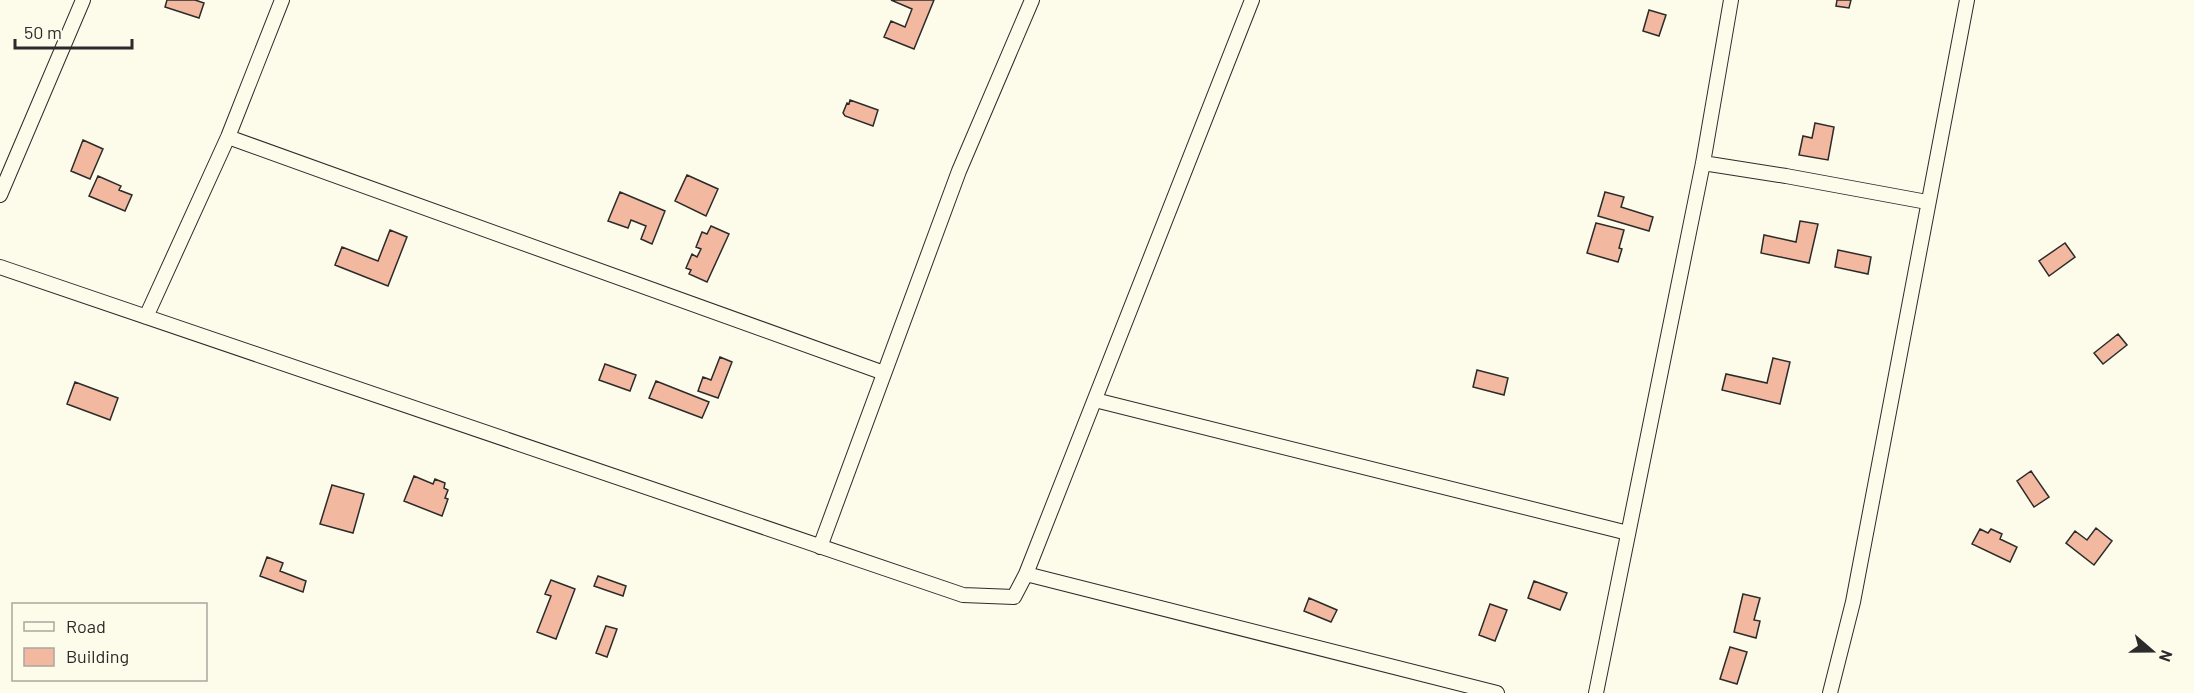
<svg xmlns="http://www.w3.org/2000/svg" width="2194" height="693" font-family="Barlow,sans-serif">
<rect width="100%" height="100%" fill="#fdfbea"/>
<path fill="#f2b8a0" stroke="#2b2b2b" stroke-width="1.5" d="M167,0H195L204,3L199,18L165,7Z
M891,0H934L914,49L884,37L891,21L905,27L912,9Z
M1837,0H1851L1849,8L1836,6Z
M1649,10L1666,15L1659,36L1643,31Z
M850,100L878,110L873,126L845,116L843,113L847,103L849,104Z
M1815,123L1834,127L1828,160L1799,155L1803,136L1812,138Z
M83,140L103,149L90,179L71,171Z
M687,175L718,189L706,216L675,201Z
M98,176L121,186L119,190L132,195L125,211L89,196Z
M620,192L665,211L652,244L641,239L646,226L631,220L628,228L608,221Z
M1605,192L1624,197L1621,207L1653,217L1649,231L1598,216Z
M1800,221L1818,224L1809,263L1761,253L1764,235L1796,242Z
M1596,223L1624,230L1619,248L1622,249L1618,262L1587,253Z
M711,226L729,234L707,282L689,274L691,270L686,268L692,254L697,257L701,249L696,247L702,232L707,234Z
M390,230L407,237L388,286L335,265L342,247L378,261Z
M2065,243L2075,257L2049,276L2039,261Z
M1838,250L1871,257L1868,274L1835,267Z
M2118,334L2127,345L2103,364L2094,353Z
M720,357L732,362L718,398L698,391L703,377L711,380Z
M1773,358L1790,362L1780,404L1722,390L1726,374L1767,383Z
M605,364L636,375L630,391L599,380Z
M1477,370L1508,378L1504,395L1473,387Z
M656,381L709,402L702,418L649,398Z
M75,382L118,398L110,420L67,404Z
M2031,471L2049,497L2034,507L2017,481Z
M414,476L433,484L435,479L445,483L444,488L448,490L445,498L448,499L442,516L404,501Z
M332,485L364,494L353,533L320,524Z
M2096,528L2112,541L2094,565L2066,543L2075,531L2087,540Z
M1980,529L1988,533L1991,529L2002,534L2000,539L2017,547L2010,562L1972,544Z
M267,557L283,563L280,571L306,581L303,592L260,576Z
M598,576L626,586L623,596L594,586Z
M551,580L575,589L556,639L537,632L551,596L545,594Z
M1534,581L1567,593L1560,610L1528,598Z
M1743,594L1760,598L1754,620L1760,621L1756,638L1734,632Z
M1309,598L1337,610L1331,622L1304,611Z
M1490,604L1507,610L1495,641L1479,635Z
M606,626L617,629L607,657L596,653Z
M1730,647L1747,652L1737,684L1720,679Z"/>
<g fill="none" stroke-linecap="round" stroke-linejoin="round">
<defs>
<path id="street" d="M228,137L884,373
M1703,163L1786,176L1927,202
M0,195L83,0
M0,267L963,595L1014,597L1026,574L1252,0
M146,317L228,137L282,0
M1095,400L1628,533
M820,547L959,171L1032,0
M1026,574L1497,693
M1596,693L1703,163L1731,0
M1830,693L1853,602L1967,0"/>
</defs>
<use href="#street" stroke="#2b2b2b" stroke-width="16"/>
<use href="#street" stroke="#fdfbea" stroke-width="14"/>
</g>
<rect x="12" y="603" width="195" height="78" fill="#fdfbea" stroke="#a9a89e" stroke-width="1.5"/>
<rect x="24" y="622" width="30" height="9" fill="#fdfbea" stroke="#a9a89e" stroke-width="1.5"/>
<text x="66" y="633" font-size="18" fill="#2b2b2b">Road</text>
<rect x="24" y="648" width="30" height="18" fill="#f2b8a0" stroke="#a9a89e" stroke-width="1.5"/>
<text x="66" y="663" font-size="18" fill="#2b2b2b">Building</text>
<g transform="translate(2152 651) rotate(110)" stroke="#fdfbea" stroke-width="4.5" paint-order="stroke">
<path d="M0-4.5L10 22L0 15L-10 22Z" fill="#2b2b2b"/>
<text y="-9" font-size="16" font-weight="bold" text-anchor="middle" fill="#2b2b2b">N</text>
</g>
<path d="M15 39v9h117v-9" fill="none" stroke="#2b2b2b" stroke-width="3"/>
<text x="24" y="39" font-size="18" fill="#2b2b2b" stroke="#fdfbea" stroke-width="4.5" paint-order="stroke">50 m</text>
</svg>
